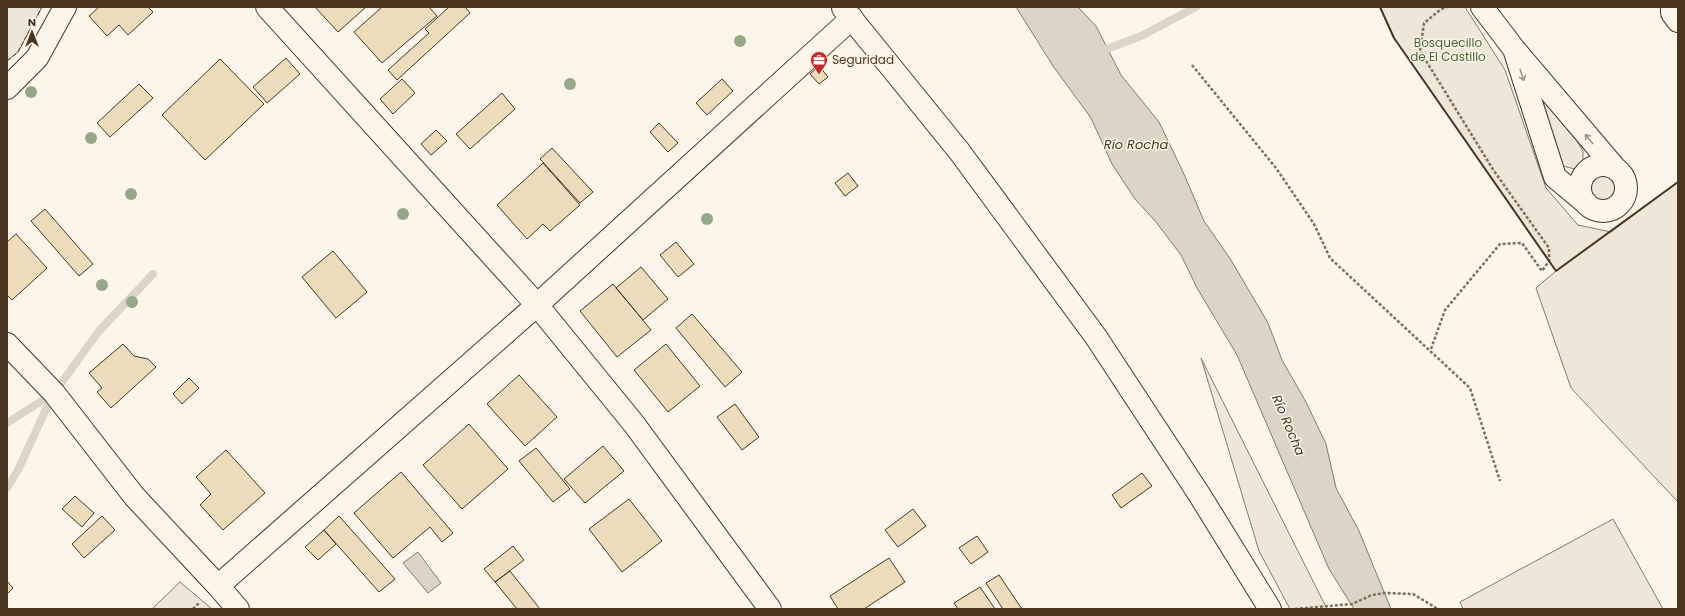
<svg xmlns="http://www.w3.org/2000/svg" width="1685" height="616" font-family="Poppins,sans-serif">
<rect width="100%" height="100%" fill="#fbf6e9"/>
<path fill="#ede6d9" stroke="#887966" d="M7,7H42L18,52L7,61Z
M1380,7H1465L1505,70L1546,188L1578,225L1611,232L1678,182V502L1571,388L1536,288L1556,271L1394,38Z
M1533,88L1577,141L1583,151V164L1575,169L1563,166L1556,155Z
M1589 188a14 14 0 1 1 28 0a14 14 0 1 1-28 0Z
M1201,358L1327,609H1290L1259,551Z
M1613,519L1663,609H1463L1460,602Z
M180,582L212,609H152Z"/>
<path fill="#dcd4c6" stroke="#887966" d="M1016,7H1078L1096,26L1121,75L1159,122L1183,172L1204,221L1231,260L1268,323L1282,360L1306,402L1326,444L1336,488L1359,531L1391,609H1354L1329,569L1237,355L1197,288L1181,255L1156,222L1135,199L1112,164L1091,118L1053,66Z
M418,552L441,583L428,593L403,563Z"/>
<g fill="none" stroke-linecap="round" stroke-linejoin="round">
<path stroke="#dcd4c6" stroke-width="8" d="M1099,52L1141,36L1196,7
M7,423L54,393L99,331L153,274
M7,488L18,470L53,394"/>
</g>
<path fill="#ecdcbc" stroke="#4a3520" d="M99,7H148L153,12L128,35L119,25L107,36L89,16Z
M315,7H366L338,32Z
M382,7H429L437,16L382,63L354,32Z
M449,7H465L470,13L397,80L388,70L429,33L425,29Z
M286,58L300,74L267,103L253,87Z
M220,59L264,104L205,160L162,115Z
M819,66L828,77L819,84L810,74Z
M402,79L415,93L393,114L380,99Z
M722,79L733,91L707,115L696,103Z
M139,84L153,98L110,137L97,123Z
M502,93L515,109L470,149L456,134Z
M659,123L678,143L668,152L650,132Z
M436,130L447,141L431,155L421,144Z
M552,148L593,192L580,203L540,159Z
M543,163L580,205L550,231L543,224L527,239L497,205Z
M848,173L858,186L845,196L835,183Z
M45,209L93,264L79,276L31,221Z
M16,234L47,268L12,300L7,295V242Z
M676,242L694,264L678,277L660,255Z
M333,251L367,292L336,318L302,277Z
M641,267L668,299L643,320L616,288Z
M613,284L651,330L617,357L580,311Z
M692,314L742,372L725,387L676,328Z
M123,344L134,356L148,359L156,367L111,408L97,392L102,388L89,373Z
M666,344L700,386L668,412L634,370Z
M519,375L557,417L525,446L487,404Z
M189,378L199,388L182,404L173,394Z
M735,404L759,437L742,450L717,417Z
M469,424L508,469L462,509L423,465Z
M603,446L624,471L585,503L564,479Z
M536,448L570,489L553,502L519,461Z
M226,450L265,493L223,530L200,505L211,494L196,477Z
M401,472L453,533L442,542L430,527L393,558L354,513Z
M1142,473L1152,486L1121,508L1112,495Z
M75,496L94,513L82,527L62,509Z
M629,499L662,541L622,572L589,529Z
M913,509L926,526L898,547L885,530Z
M102,516L115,530L84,558L72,544Z
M339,516L395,579L379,592L324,530Z
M324,530L336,544L318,560L305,547Z
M977,536L988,552L971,564L959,548Z
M513,546L524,560L495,582L484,569Z
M889,558L905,582L864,609H838L830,596Z
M510,571L540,609H517L495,582Z
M999,575L1022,609H1003L986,583Z
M7,581L13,588L7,594Z
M980,587L995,609H958L954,603Z"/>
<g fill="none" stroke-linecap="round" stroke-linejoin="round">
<defs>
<path id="minor" d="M267,7L537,305L634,424L770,609
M1482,7L1514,49
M1672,7V13L1678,21
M843,8L959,151L1096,337L1199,494L1270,609
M7,88L37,58L65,7
M1580 188a23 23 0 1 1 46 0a23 23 0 1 1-46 0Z
M1586,203L1555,177L1514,49L1615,168
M7,344L54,393L134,496L218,586L238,609
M218,586L537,305L852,18"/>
</defs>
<use href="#minor" stroke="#4a3520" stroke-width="24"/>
<path stroke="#7f6f5c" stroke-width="2.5" stroke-dasharray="3 2" stroke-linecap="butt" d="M1192,65L1276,168L1314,224L1330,258L1470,388L1500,481
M1431,349L1445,310L1500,244L1522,243L1542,271L1549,261V248L1494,171L1420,51L1424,23L1440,10L1447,7
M193,609L200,602
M1295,609L1352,604L1372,595L1385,593L1413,594L1438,609"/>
<use href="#minor" stroke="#fbf6e9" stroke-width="22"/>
<path stroke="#4a3520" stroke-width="1" stroke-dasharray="5 2" stroke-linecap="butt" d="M7,61L18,52L42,7"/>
<path stroke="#4a3520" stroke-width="2" d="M1380,7L1394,38L1556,271L1678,182"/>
</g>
<g fill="#96a887">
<circle cx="740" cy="41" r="6"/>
<circle cx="570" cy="84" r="6"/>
<circle cx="31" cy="92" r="6"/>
<circle cx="91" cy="138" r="6"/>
<circle cx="131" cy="194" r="6"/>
<circle cx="403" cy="214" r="6"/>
<circle cx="707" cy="219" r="6"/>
<circle cx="102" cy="285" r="6"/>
<circle cx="132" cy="302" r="6"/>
</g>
<defs><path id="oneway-shaft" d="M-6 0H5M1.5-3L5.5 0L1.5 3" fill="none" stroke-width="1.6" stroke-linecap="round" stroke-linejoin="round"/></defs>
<g stroke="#a29684">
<use href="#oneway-shaft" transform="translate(1522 75) rotate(72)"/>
<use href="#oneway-shaft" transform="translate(1589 139) rotate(-130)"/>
</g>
<defs>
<symbol id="office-pin" viewBox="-11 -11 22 30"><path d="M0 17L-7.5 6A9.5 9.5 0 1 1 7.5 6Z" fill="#c62828" stroke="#fbf6e9"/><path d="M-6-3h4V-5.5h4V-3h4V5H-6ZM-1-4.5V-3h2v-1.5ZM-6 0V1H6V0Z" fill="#fff"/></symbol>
</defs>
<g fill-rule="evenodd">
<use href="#office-pin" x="809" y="50" width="20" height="27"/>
</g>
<g text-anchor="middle" stroke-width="3" stroke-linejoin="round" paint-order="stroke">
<g font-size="12" fill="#436837" stroke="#fbf6e9">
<text x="1448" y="47">Bosquecillo<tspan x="1448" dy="14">de El Castillo</tspan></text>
</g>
<g font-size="12" fill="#4a3520" stroke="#fbf6e9" text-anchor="start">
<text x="832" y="64">Seguridad</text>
</g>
<g font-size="13" font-style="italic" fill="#4a3520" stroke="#fbf6e9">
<text x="1136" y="149">Río Rocha</text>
<text transform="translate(1289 425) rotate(67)" y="5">Río Rocha</text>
</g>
</g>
<rect width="1685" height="616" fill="none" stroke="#4a3520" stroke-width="16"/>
<g transform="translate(32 32)" stroke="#fbf6e9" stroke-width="3" paint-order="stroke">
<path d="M0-3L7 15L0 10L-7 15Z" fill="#4a3520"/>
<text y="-6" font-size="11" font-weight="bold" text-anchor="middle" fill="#4a3520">N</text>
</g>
</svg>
